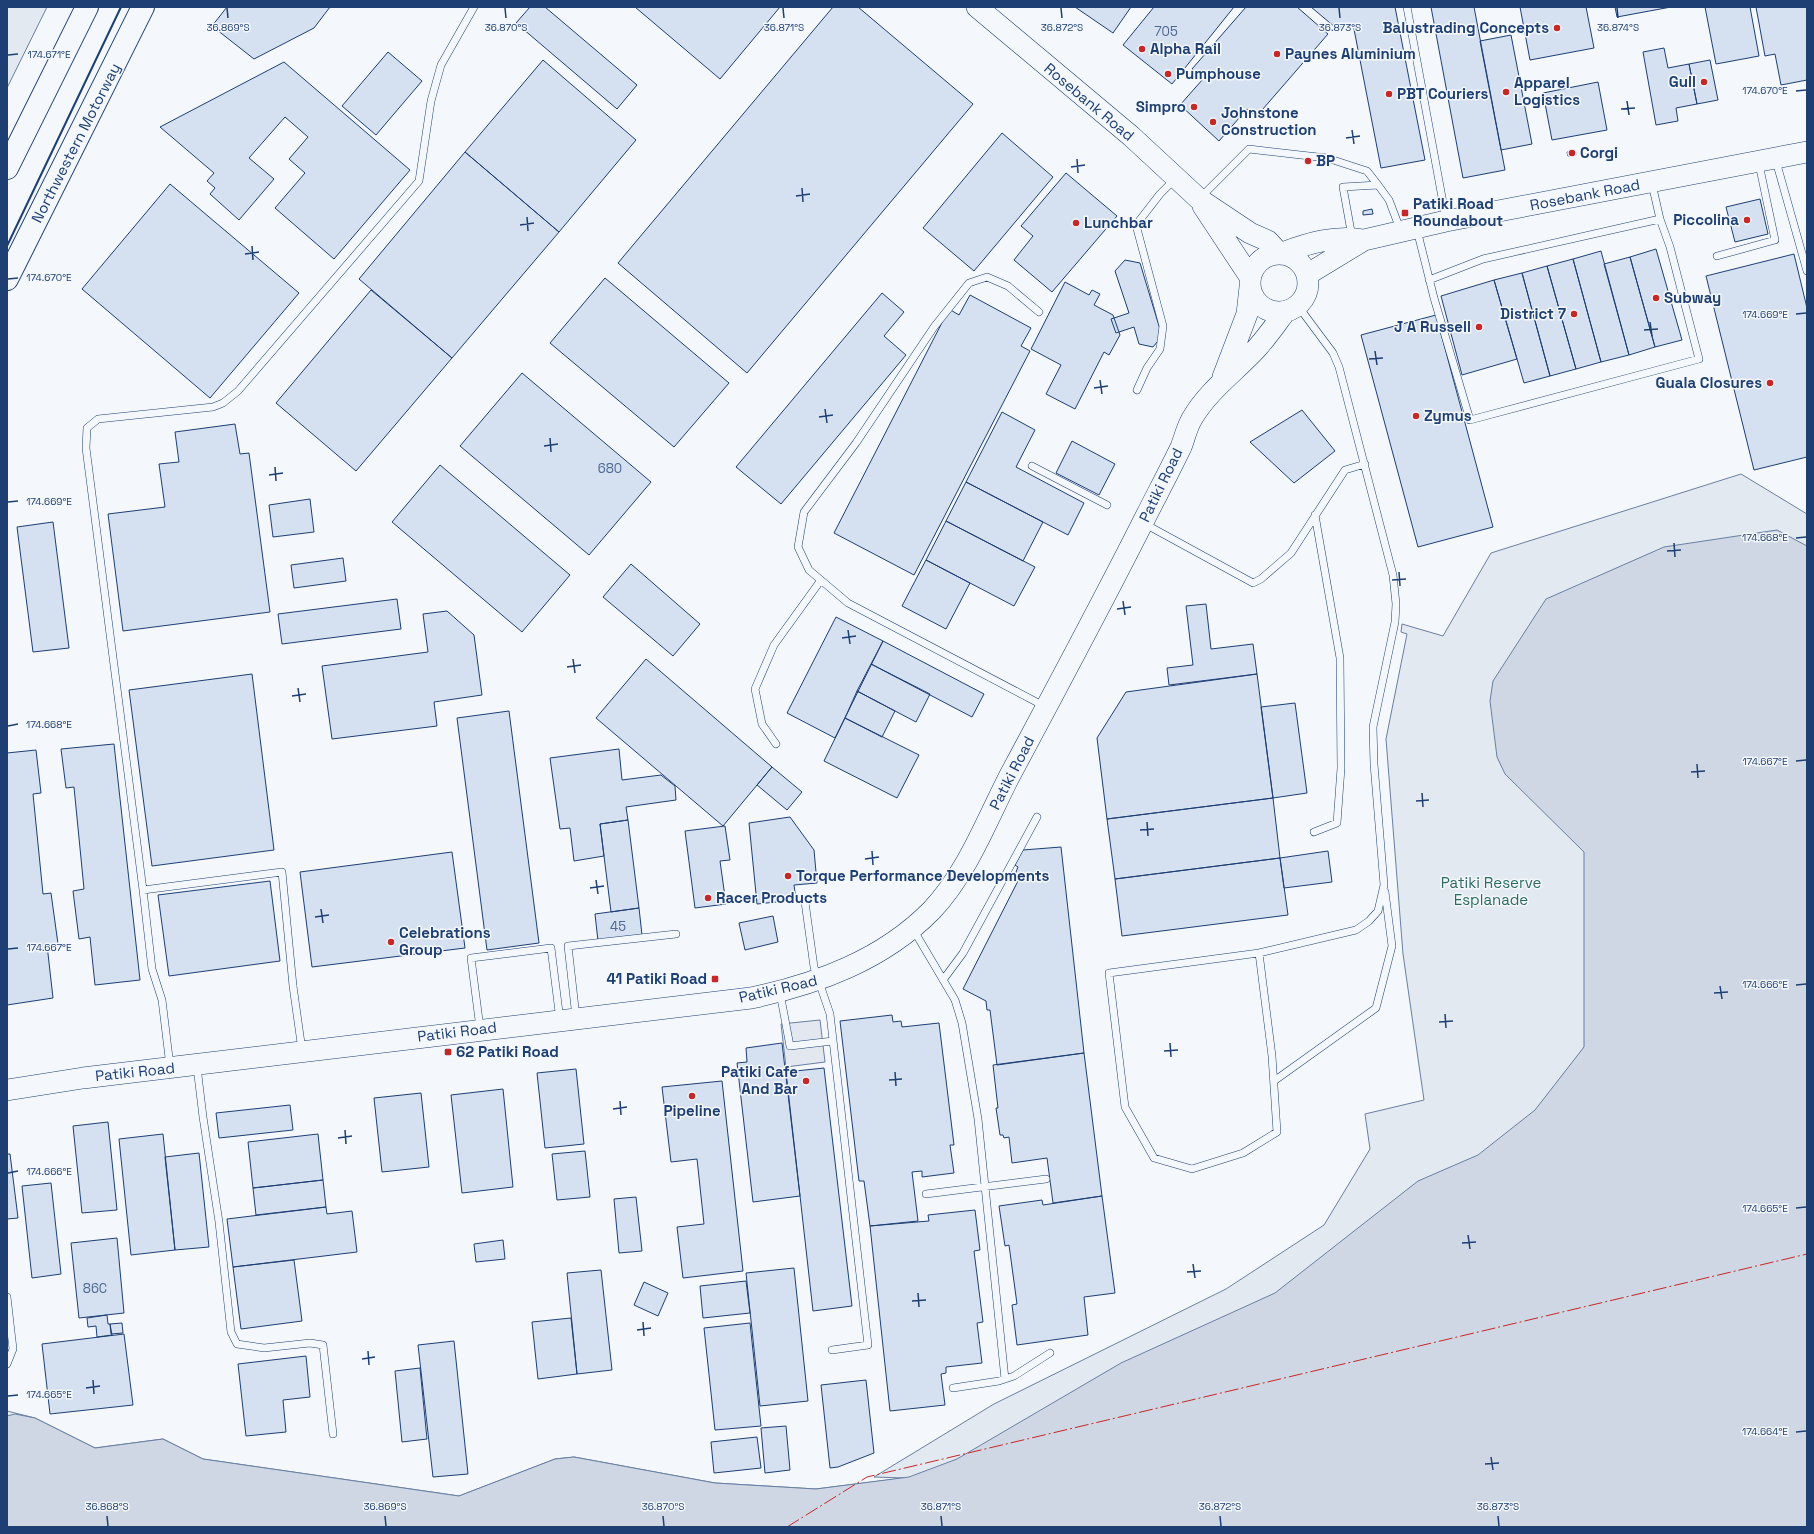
<svg xmlns="http://www.w3.org/2000/svg" width="1814" height="1534" font-family="'Space Grotesk',sans-serif">
<rect width="100%" height="100%" fill="#f4f7fb"/>
<path fill="#e3e9f0" stroke="#687fa3" d="M7,7H47L7,88Z
M1741,474L1807,514V1527H7V1411L35,1418L95,1448L163,1439L203,1459L459,1496L555,1459L574,1457L715,1483L816,1489L904,1478L874,1477L994,1404L1226,1289L1324,1225L1370,1149L1365,1114L1424,1100L1403,954L1386,739L1407,634L1401,632L1402,624L1443,636L1491,553Z"/>
<path fill="#e3e8f0" stroke="#687fa3" d="M820,1020L825,1062L786,1067L781,1024Z"/>
<path fill="#cfd7e4" stroke="#687fa3" d="M1777,530L1807,546V1527H7V1416L15,1414L35,1418L95,1448L163,1439L203,1459L459,1496L555,1459L574,1457L715,1483L816,1489L909,1477L957,1459L1121,1363L1275,1293L1418,1181L1478,1155L1535,1110L1584,1047V852L1505,774L1497,757L1490,701L1493,681L1546,599L1664,547Z"/>
<path fill="#d5e0f0" stroke="#1d3f73" d="M227,7H330L314,28L254,59L212,26Z
M530,7H545L637,85L617,109L516,23Z
M635,7H780L720,79Z
M833,7H858L973,104L747,373L618,263Z
M1075,7H1131L1113,33Z
M1154,7H1234L1172,84L1123,45Z
M1246,7H1297L1328,34L1256,117L1247,109L1219,141L1180,105L1203,79L1192,69Z
M1311,7H1395L1425,160L1381,168L1353,24L1336,28Z
M1431,7H1474L1505,170L1463,178Z
M1520,7H1586L1594,48L1530,60Z
M1615,7H1671L1617,17Z
M1705,7H1750L1759,56L1716,64Z
M1756,7H1807V80L1781,85L1775,54L1765,56Z
M1511,35L1532,144L1501,150L1480,41Z
M1664,48L1668,68L1689,64L1697,104L1676,108L1678,121L1656,125L1643,52Z
M388,52L422,81L376,135L342,106Z
M543,60L636,140L559,232L465,152Z
M1710,60L1718,100L1697,104L1689,64Z
M284,62L410,170L334,259L275,208L305,173L289,159L308,137L285,117L249,158L274,179L239,220L210,194L215,188L207,181L214,173L160,127Z
M1598,82L1607,130L1552,140L1543,93Z
M1002,133L1053,177L974,271L923,228Z
M1575,150L1576,155L1568,156L1567,152Z
M465,152L559,232L452,358L359,279Z
M1066,173L1117,216L1052,292L1014,260L1033,236L1021,226Z
M170,184L299,293L210,398L82,289Z
M1760,199L1768,234L1735,242L1726,207Z
M1372,209L1373,214L1363,215V211Z
M1656,249L1682,340L1655,347L1630,257Z
M1601,251L1629,355L1601,362L1573,259Z
M1794,254L1807,308V457L1754,470L1706,276Z
M1630,257L1655,347L1629,355L1604,264Z
M1573,259L1601,362L1576,369L1547,266Z
M1125,260L1140,263L1162,336L1153,347L1139,344L1134,327L1116,333L1111,319L1129,313L1115,271Z
M1547,266L1576,369L1550,376L1522,273Z
M1522,273L1550,376L1524,383L1494,280Z
M605,278L729,383L674,447L550,343Z
M1494,280L1517,359L1462,375L1441,296Z
M1065,282L1089,295L1092,290L1100,294L1094,305L1113,315L1120,335L1109,355L1104,352L1075,409L1046,394L1061,365L1031,349Z
M371,290L452,358L356,471L276,403Z
M882,293L904,312L884,336L906,355L781,504L736,467Z
M970,295L1031,328L1021,346L1030,351L914,575L834,533L949,309L959,315Z
M1436,315L1493,527L1418,547L1361,335Z
M522,373L651,482L589,555L460,446Z
M1302,410L1335,451L1294,483L1250,442Z
M1002,412L1035,430L1016,467L1084,503L1068,535L966,482Z
M235,424L240,454L249,453L270,612L123,631L108,514L165,507L159,464L179,462L175,432Z
M1072,441L1115,464L1099,495L1056,473Z
M440,465L570,575L522,632L392,522Z
M966,482L1043,522L1023,561L946,521Z
M310,499L314,532L273,537L269,505Z
M946,521L1035,567L1014,606L926,560Z
M53,522L69,648L33,652L17,527Z
M343,558L346,581L294,588L291,565Z
M926,560L970,583L946,629L902,606Z
M631,564L700,624L673,656L603,597Z
M397,599L401,629L282,644L278,614Z
M1206,604L1211,649L1253,644L1257,674L1169,685L1167,668L1193,665L1186,606Z
M447,611L474,635L482,695L434,702L437,726L332,739L322,666L428,652L423,614Z
M836,617L883,641L835,738L787,713Z
M883,641L984,694L972,717L871,664Z
M646,659L772,767L723,826L596,718Z
M871,664L930,694L916,722L857,691Z
M252,674L274,850L152,866L129,690Z
M1257,674L1273,798L1107,819L1097,738L1126,692Z
M857,691L895,711L882,737L845,718Z
M1295,703L1307,793L1273,798L1261,707Z
M509,711L539,943L487,950L457,718Z
M845,718L919,755L897,798L824,761Z
M114,744L140,980L95,985L90,937L79,939L73,891L84,889L74,787L66,788L61,749Z
M619,749L622,780L661,775L675,786L676,800L626,807L628,820L600,824L604,856L574,861L570,828L560,829L550,758Z
M36,750L41,793L33,794L43,894L51,893L58,944L47,945L53,998L7,1005V753Z
M772,767L802,792L787,810L757,785Z
M1273,798L1280,858L1115,879L1107,819Z
M790,817L814,850L817,883L794,885L796,900L757,904L749,823Z
M628,820L639,908L611,912L600,824Z
M725,826L730,860L720,861L726,904L695,908L685,831Z
M1061,847L1084,1053L997,1065L990,1010H987L986,1001L963,989L1019,879L1014,877L1018,867L1015,865L1023,850Z
M1328,851L1332,882L1284,888L1280,858Z
M452,852L465,948L312,967L300,872Z
M1280,858L1288,915L1122,936L1115,879Z
M270,881L280,961L169,976L158,895Z
M639,908L642,935L598,941L595,914Z
M773,916L778,942L745,950L739,923Z
M892,1015L893,1022L901,1021L902,1027L939,1023L954,1145H950L954,1173L922,1177V1171L912,1172L918,1221L870,1226L864,1181H859L840,1021Z
M782,1043L800,1196L753,1202L737,1063L747,1062L746,1048Z
M1084,1053L1102,1196L1053,1203L1047,1158L1012,1163L1009,1137L1004,1138L1003,1135H1000L996,1108H998L993,1065Z
M824,1068L852,1306L813,1311L786,1072Z
M576,1069L584,1144L545,1148L537,1073Z
M722,1081L743,1271L683,1278L677,1227L704,1224L697,1159L671,1162L662,1087Z
M503,1089L513,1187L462,1193L451,1095Z
M421,1093L429,1167L382,1172L374,1098Z
M290,1105L293,1130L219,1138L216,1113Z
M108,1122L117,1210L82,1213L73,1126Z
M163,1134L175,1250L131,1255L119,1139Z
M318,1134L323,1180L253,1188L248,1142Z
M585,1151L590,1197L557,1200L552,1154Z
M199,1153L209,1247L175,1250L165,1157Z
M7,1154H10L18,1218L7,1219Z
M323,1180L326,1207L256,1215L253,1188Z
M51,1183L61,1274L32,1278L22,1186Z
M1102,1196L1115,1293L1084,1297L1088,1335L1017,1345L1012,1305L1017,1304L1009,1245L1005,1246L999,1206L1042,1200L1043,1205Z
M636,1197L642,1251L619,1253L614,1199Z
M326,1207L327,1214L352,1211L357,1252L233,1267L227,1219Z
M975,1210L980,1250L974,1251L983,1322L977,1323L982,1363L946,1367V1373L941,1374L945,1405L890,1411L870,1226L929,1221L928,1215Z
M117,1238L124,1313L79,1318L71,1243Z
M503,1240L505,1259L476,1262L474,1244Z
M294,1260L302,1321L241,1329L233,1267Z
M794,1268L808,1401L760,1406L746,1273Z
M601,1270L612,1370L577,1374L567,1273Z
M746,1281L750,1313L703,1318L700,1286Z
M644,1282L668,1293L658,1316L634,1305Z
M107,1315L108,1324H110L112,1335L97,1337L96,1326L88,1327L87,1318Z
M571,1318L577,1374L538,1379L532,1322Z
M122,1323L123,1333L111,1334L110,1324Z
M750,1323L761,1426L715,1430L704,1328Z
M124,1334L133,1405L50,1414L42,1344Z
M454,1341L468,1474L433,1477L418,1345Z
M306,1356L310,1397L283,1400L286,1432L246,1436L238,1364Z
M420,1368L427,1439L402,1442L395,1371Z
M866,1380L874,1453L838,1467L830,1468L821,1385Z
M786,1426L790,1470L765,1473L761,1428Z
M757,1437L761,1468L714,1473L711,1442Z"/>
<g fill="none" stroke-linecap="round" stroke-linejoin="round">
<defs>
<path id="lane" d="M1407,7L1446,219
M1776,161L1807,271
M1201,197L1249,149L1327,158L1367,171L1378,185
M1417,230L1434,298L1470,420L1699,359L1670,247L1660,219L1652,184
M1352,237L1343,187L1378,185L1389,200L1400,229
M1717,256L1775,240L1759,164
M1429,280L1483,259L1660,219
M1039,312L1008,286L987,277L969,283L934,327L856,443L804,512L798,547L809,570L848,603L1044,706
M1137,390L1147,368L1160,349L1163,326L1136,225L1160,194L1174,180
M1032,466L1107,505
M1145,524L1253,583L1261,579L1291,553L1345,470L1365,464
M776,744L762,724L755,689L774,645L821,580
M1314,832L1337,823L1341,768L1340,658L1315,515
M143,890L86,448L87,428L98,419L213,407L223,403L238,391L419,181L431,101L441,65L474,7
M805,902L814,967L830,1014L868,1345L832,1350
M913,929L955,1000L962,1023L978,1119L1005,1379
M1259,953L1272,1056L1277,1132L1243,1153L1192,1169L1154,1158L1125,1107L1109,973L1259,953L1356,930L1369,921L1378,911L1384,885L1374,764L1373,727L1395,622L1396,604L1393,575L1339,367L1333,353L1298,306
M943,980L963,953L1037,817
M780,993L790,1046L833,1041
M576,1017L568,946L676,934
M480,1028L471,958L551,948L560,1020
M170,1066L162,1000L152,969L143,890L282,872L293,986L302,1050
M197,1067L203,1117L219,1222L231,1332L237,1344L264,1348L310,1343L323,1345L333,1434
M1274,1081L1376,1008L1392,946L1385,892
M926,1194L1046,1179
M7,1297L13,1349L7,1364
M953,1388L999,1381L1014,1376L1050,1353"/>
<path id="secondary" d="M977,7L1131,136L1199,199L1250,233L1268,241L1279,253
M1203,206L1250,277
M1282,253C1309,243 1335,235 1364,240
M1250 283a29 29 0 1 1 58 0a29 29 0 1 1-58 0Z
M1308,274L1364,240L1446,221L1807,152
M1223,377L1247,314L1250,287
M7,1090L83,1078L751,998C817,984 883,960 932,910C967,873 986,822 1009,777C1054,693 1099,609 1142,524C1155,498 1169,472 1181,447C1185,437 1187,426 1193,417C1209,390 1236,371 1257,348C1267,337 1276,324 1285,312"/>
<path id="highway" d="M7,168L87,7
M7,279L143,7"/>
</defs>
<use href="#lane" stroke="#1d3f73" stroke-width="8"/>
<use href="#secondary" stroke="#1d3f73" stroke-width="22"/>
<use href="#highway" stroke="#1d3f73" stroke-width="24"/>
<use href="#lane" stroke="#f4f7fb" stroke-width="7"/>
<use href="#secondary" stroke="#f4f7fb" stroke-width="21"/>
<use href="#highway" stroke="#f4f7fb" stroke-width="22"/>
<path stroke="#1d3f73" stroke-width="2" d="M7,246L121,7"/>
<path stroke="#c62828" stroke-width="1" stroke-dasharray="14 3 2 3" stroke-linecap="butt" d="M787,1527L867,1477L1807,1254"/>
</g>
<path fill="none" stroke="#1d3f73" stroke-width="1.5" d="M227,8L228,18M505,8L506,18M783,8L784,18M1061,8L1062,18M1339,8L1340,18M1617,8L1618,18M8,55L18,54M1796,91L1806,90M1627,101L1629,115M1621,109L1635,108M1352,130L1354,144M1346,138L1360,136M1077,159L1078,173M1071,167L1085,165M802,188L803,202M796,196L810,194M527,217L528,231M520,225L534,223M252,246L253,260M245,254L259,252M8,279L18,278M1796,314L1806,313M1650,322L1652,336M1644,330L1658,329M1375,351L1377,365M1369,359L1383,358M1100,380L1102,394M1094,388L1108,386M825,409L827,423M819,417L833,415M550,438L551,452M544,446L558,444M275,467L276,481M269,475L283,473M8,502L18,501M1796,538L1806,537M1674,543L1675,557M1667,551L1681,550M1399,572L1400,586M1392,580L1406,579M1123,601L1125,615M1117,609L1131,607M848,630L850,644M842,638L856,636M573,659L575,673M567,667L581,665M298,688L300,702M292,696L306,694M8,726L18,724M1796,761L1806,760M1697,764L1698,778M1691,772L1705,771M1422,793L1423,807M1416,801L1429,800M1147,822L1148,836M1140,830L1154,829M872,851L873,865M865,859L879,857M596,880L598,894M590,888L604,886M321,909L323,923M315,917L329,915M8,949L18,948M1796,985L1806,984M1720,986L1722,999M1714,993L1728,992M1445,1014L1446,1028M1439,1022L1453,1021M1170,1043L1171,1057M1164,1051L1178,1050M895,1072L896,1086M889,1080L902,1079M620,1101L621,1115M613,1109L627,1107M345,1130L346,1144M338,1138L352,1136M8,1173L18,1171M1796,1208L1806,1207M1468,1235L1470,1249M1462,1243L1476,1242M1193,1264L1195,1278M1187,1272L1201,1271M918,1293L919,1307M912,1301L926,1300M643,1322L644,1336M637,1330L651,1328M368,1351L369,1365M362,1359L375,1357M93,1380L94,1394M86,1388L100,1386M8,1396L18,1395M1796,1432L1806,1431M1491,1457L1493,1470M1485,1464L1499,1463M107,1516L108,1526M385,1516L386,1526M663,1516L664,1526M941,1516L942,1526M1220,1516L1221,1526M1498,1516L1499,1526"/>
<g fill="#c62828" stroke="#f4f7fb" stroke-width="1.5">
<circle cx="1557" cy="28" r="4"/>
<circle cx="1142" cy="49" r="4"/>
<circle cx="1277" cy="54" r="4"/>
<circle cx="1168" cy="74" r="4"/>
<circle cx="1704" cy="82" r="4"/>
<circle cx="1506" cy="92" r="4"/>
<circle cx="1389" cy="94" r="4"/>
<circle cx="1194" cy="107" r="4"/>
<circle cx="1213" cy="122" r="4"/>
<circle cx="1572" cy="153" r="4"/>
<circle cx="1308" cy="161" r="4"/>
<rect x="1401" y="209" width="8" height="8" rx="2"/>
<circle cx="1747" cy="220" r="4"/>
<circle cx="1076" cy="223" r="4"/>
<circle cx="1656" cy="298" r="4"/>
<circle cx="1574" cy="314" r="4"/>
<circle cx="1479" cy="327" r="4"/>
<circle cx="1770" cy="383" r="4"/>
<circle cx="1416" cy="416" r="4"/>
<circle cx="788" cy="876" r="4"/>
<circle cx="708" cy="898" r="4"/>
<circle cx="391" cy="942" r="4"/>
<rect x="711" y="975" width="8" height="8" rx="2"/>
<rect x="444" y="1048" width="8" height="8" rx="2"/>
<circle cx="806" cy="1081" r="4"/>
<circle cx="692" cy="1096" r="4"/>
</g>
<g text-anchor="middle" stroke-width="3" stroke-linejoin="round" paint-order="stroke">
<g font-size="13" fill="#4b6792">
<text x="1166" y="36">705</text>
<text x="610" y="473">680</text>
<text x="618" y="931">45</text>
<text x="95" y="1293">86C</text>
</g>
<g font-size="15" font-weight="bold" fill="#1d3f73" stroke="#f4f7fb" text-anchor="start">
<text x="1549" y="33" text-anchor="end">Balustrading Concepts</text>
<text x="1150" y="54">Alpha Rail</text>
<text x="1285" y="59">Paynes Aluminium</text>
<text x="1176" y="79">Pumphouse</text>
<text x="1696" y="87" text-anchor="end">Gull</text>
<text x="1514" y="88">Apparel<tspan x="1514" dy="17">Logistics</tspan></text>
<text x="1397" y="99">PBT Couriers</text>
<text x="1186" y="112" text-anchor="end">Simpro</text>
<text x="1221" y="118">Johnstone<tspan x="1221" dy="17">Construction</tspan></text>
<text x="1580" y="158">Corgi</text>
<text x="1316" y="166">BP</text>
<text x="1413" y="209">Patiki Road<tspan x="1413" dy="17">Roundabout</tspan></text>
<text x="1739" y="225" text-anchor="end">Piccolina</text>
<text x="1084" y="228">Lunchbar</text>
<text x="1664" y="303">Subway</text>
<text x="1566" y="319" text-anchor="end">District 7</text>
<text x="1471" y="332" text-anchor="end">J A Russell</text>
<text x="1762" y="388" text-anchor="end">Guala Closures</text>
<text x="1424" y="421">Zymus</text>
<text x="796" y="881">Torque Performance Developments</text>
<text x="716" y="903">Racer Products</text>
<text x="399" y="938">Celebrations<tspan x="399" dy="17">Group</tspan></text>
<text x="707" y="984" text-anchor="end">41 Patiki Road</text>
<text x="456" y="1057">62 Patiki Road</text>
<text x="798" y="1077" text-anchor="end">Patiki Cafe<tspan x="798" dy="17">And Bar</tspan></text>
<text x="692" y="1116" text-anchor="middle">Pipeline</text>
</g>
<g font-size="15" fill="#1d3f73" stroke="#f4f7fb">
<text transform="translate(1089 102) rotate(40)" y="5">Rosebank Road</text>
<text transform="translate(76 143) rotate(-63)" y="5">Northwestern Motorway</text>
<text transform="translate(1585 195) rotate(-11)" y="5">Rosebank Road</text>
<text transform="translate(1161 485) rotate(-64)" y="5">Patiki Road</text>
<text transform="translate(1012 773) rotate(-63)" y="5">Patiki Road</text>
<text transform="translate(778 989) rotate(-13)" y="5">Patiki Road</text>
<text transform="translate(457 1032) rotate(-7)" y="5">Patiki Road</text>
<text transform="translate(135 1072) rotate(-6)" y="5">Patiki Road</text>
</g>
<g font-size="15" fill="#2c6c60" stroke="#f4f7fb">
<text x="1491" y="888">Patiki Reserve<tspan x="1491" dy="17">Esplanade</tspan></text>
</g>
</g>
<g font-size="10" text-anchor="middle" fill="#1d3f73" stroke="#f4f7fb" stroke-width="3" stroke-linejoin="round" paint-order="stroke">
<text x="228" y="31">36.869°S</text>
<text x="506" y="31">36.870°S</text>
<text x="784" y="31">36.871°S</text>
<text x="1062" y="31">36.872°S</text>
<text x="1340" y="31">36.873°S</text>
<text x="1618" y="31">36.874°S</text>
<text x="49" y="58">174.671°E</text>
<text x="1765" y="94">174.670°E</text>
<text x="49" y="281">174.670°E</text>
<text x="1765" y="318">174.669°E</text>
<text x="49" y="505">174.669°E</text>
<text x="1765" y="541">174.668°E</text>
<text x="49" y="728">174.668°E</text>
<text x="1765" y="765">174.667°E</text>
<text x="49" y="951">174.667°E</text>
<text x="1765" y="988">174.666°E</text>
<text x="49" y="1175">174.666°E</text>
<text x="1765" y="1212">174.665°E</text>
<text x="49" y="1398">174.665°E</text>
<text x="1765" y="1435">174.664°E</text>
<text x="107" y="1510">36.868°S</text>
<text x="385" y="1510">36.869°S</text>
<text x="663" y="1510">36.870°S</text>
<text x="941" y="1510">36.871°S</text>
<text x="1220" y="1510">36.872°S</text>
<text x="1498" y="1510">36.873°S</text>
</g>
<rect width="1814" height="1534" fill="none" stroke="#1d3f73" stroke-width="16"/>
</svg>
